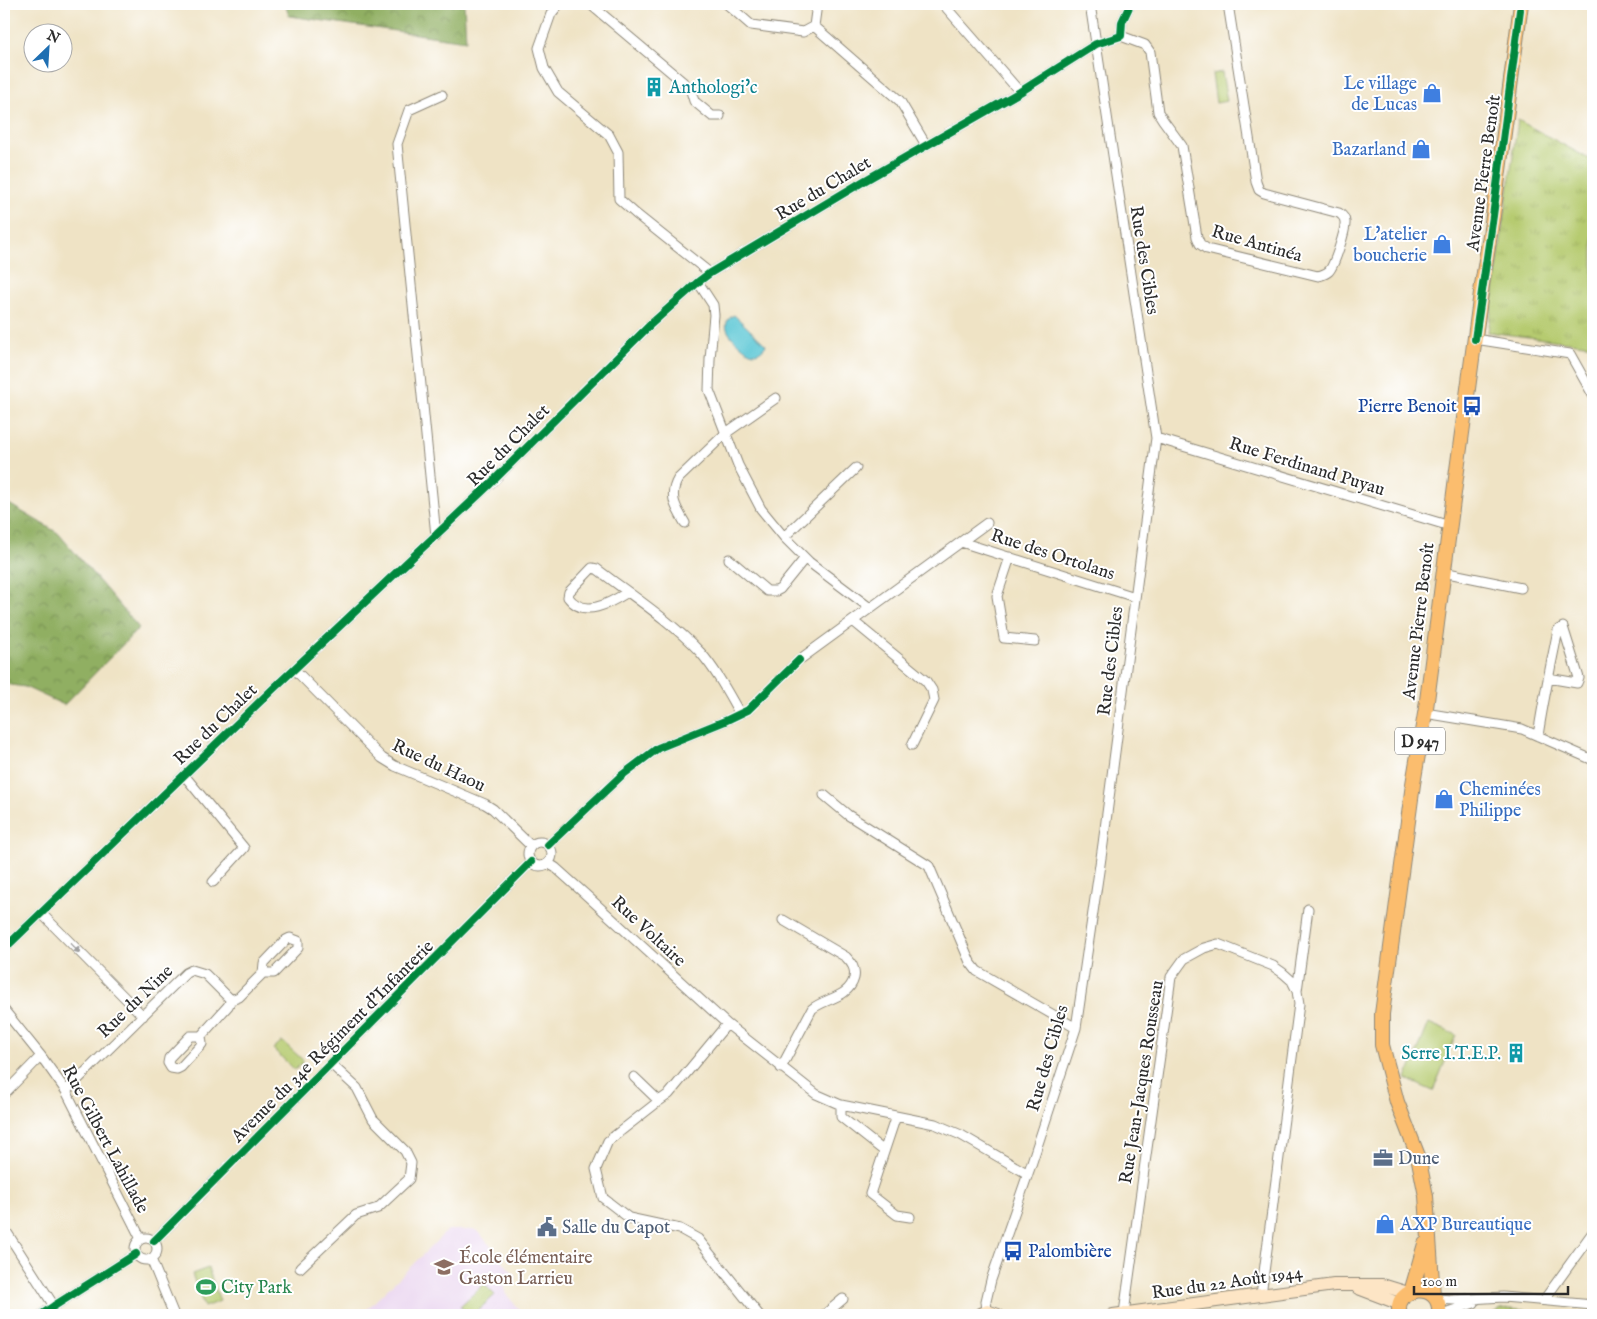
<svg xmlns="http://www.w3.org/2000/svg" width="1597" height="1319" font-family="'IM FELL English',serif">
<defs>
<pattern id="grass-tufts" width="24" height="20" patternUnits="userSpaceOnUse" patternTransform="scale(1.25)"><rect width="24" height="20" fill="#b6cb6f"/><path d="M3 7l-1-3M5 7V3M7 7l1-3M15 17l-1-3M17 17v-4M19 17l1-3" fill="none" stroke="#9dae60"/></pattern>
<pattern id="forest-crowns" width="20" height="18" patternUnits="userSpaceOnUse" patternTransform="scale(1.25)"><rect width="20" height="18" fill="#90af62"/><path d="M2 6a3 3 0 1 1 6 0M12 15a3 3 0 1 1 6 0" fill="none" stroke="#768f51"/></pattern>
</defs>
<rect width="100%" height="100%" fill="#fff"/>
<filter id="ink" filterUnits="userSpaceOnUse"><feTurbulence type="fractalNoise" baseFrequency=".02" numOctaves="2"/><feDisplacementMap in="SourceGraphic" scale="10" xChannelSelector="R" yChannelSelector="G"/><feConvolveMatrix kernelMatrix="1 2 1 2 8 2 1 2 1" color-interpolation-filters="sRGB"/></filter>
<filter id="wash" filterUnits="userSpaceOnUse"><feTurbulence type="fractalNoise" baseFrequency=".0096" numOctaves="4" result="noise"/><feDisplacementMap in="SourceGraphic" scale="20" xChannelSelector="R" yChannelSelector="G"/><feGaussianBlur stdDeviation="1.12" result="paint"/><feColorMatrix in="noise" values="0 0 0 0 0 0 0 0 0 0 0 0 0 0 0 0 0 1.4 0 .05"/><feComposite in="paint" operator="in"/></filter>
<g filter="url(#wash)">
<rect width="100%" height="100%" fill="#efe3c5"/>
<path fill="#e8d2ee" d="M448,1230H477L516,1277L505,1287V1293L524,1315H361Z"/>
<path fill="url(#grass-tufts)" stroke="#707b4d" d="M1518,120L1593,161V185L1591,197L1593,198V345L1488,332Z
M1510,1309L1578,1315H1492L1501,1310Z"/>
<path fill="url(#forest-crowns)" stroke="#5e6d46" d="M285,4H464L466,41L289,16Z
M4,501L58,533L139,628L64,705L25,687L4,684Z"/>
<path fill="#b6cb6f" stroke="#707b4d" d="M1222,72L1227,101L1216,103L1212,74Z
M1429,1023L1456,1035L1433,1091L1406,1079Z
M282,1041L304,1061L295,1070L273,1049Z
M208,1268L220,1301L204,1307L192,1274Z
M484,1284L495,1295L473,1315H468L460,1306Z"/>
<path fill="#5bc7d5" stroke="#437980" d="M734,315L766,345C757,358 749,353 739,344C731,337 718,324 734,315Z"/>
</g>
<g filter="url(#ink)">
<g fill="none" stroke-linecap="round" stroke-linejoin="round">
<defs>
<path id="street" d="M559,4L551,14L539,48L544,68L558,92L609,135L618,152L619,199L636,214L710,273
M590,4L690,88L694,101L712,116H720
M727,4L751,25L803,32L814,26
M817,4L814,26L900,101L926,145
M943,4L1020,92
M1121,36L1145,45L1150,52L1158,112L1163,120L1182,146L1197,237L1200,244L1207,249L1318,276C1322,275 1326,274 1329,271C1334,266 1346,230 1345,222C1345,218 1342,215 1339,213L1264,193L1259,190L1256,182L1228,4
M698,282L713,305L714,315L710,359L709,390L738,465L761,509L784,537L809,562L870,608
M1475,339L1570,354L1593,395
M1156,438L1450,526
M685,523C676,508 668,496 678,479L726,433L776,398
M436,536L397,144L409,110L442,95
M784,537L856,468
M961,542L1135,597
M1010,557L997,596L1004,638L1035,641
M729,559L767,591H776L780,589L805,558
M1443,572L1521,588
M628,592C610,603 584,619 568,597L569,592L592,568L597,569C631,595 671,621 700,652C716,670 728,693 740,714
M853,621L926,681L932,690L934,700L912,745
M294,669L382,758L395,766L485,804L493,809L531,846
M1425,713L1522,729L1593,760
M1538,736C1543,701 1551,665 1558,630L1563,627L1579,678L1577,683L1548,678
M184,775L244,848L213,882
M824,795L848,815L929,866L970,962L977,971L1076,1028
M528 854a12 12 0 1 1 24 0a12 12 0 1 1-24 0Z
M548,845L621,776L658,748L725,721L748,710L799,660L987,523
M548,863L556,868L585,894L727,1024L816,1094L841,1105L935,1124L961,1135L1028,1174
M41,913L143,1016
M4,949L273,689L490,484L651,324L698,282L710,273L864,181L1020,92L1096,44L1121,36L1122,22L1130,5L1133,4
M1297,991L1308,909
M231,1000L239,997L263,973L264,963L286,940L290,938L298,941V948L274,973H263
M4,1010L41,1056L66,1091L141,1239
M781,1068L812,1009C825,998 849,998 854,978C856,969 852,963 846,957L783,920
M634,1077L659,1101L669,1094L727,1024
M66,1091L186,973L192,970L205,974L231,1000L228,1006L201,1036H190L169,1058L168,1063L171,1068L177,1069L181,1067L202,1044L201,1036
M4,1094L41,1056
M659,1101L608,1141L596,1169L603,1198L629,1218L680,1229L698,1239L759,1315
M841,1105V1117L884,1151
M896,1116L870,1194L897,1215L910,1217
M4,1228L54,1306
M135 1249a11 11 0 1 1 22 0a11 11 0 1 1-22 0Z
M154,1241L531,862
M151,1259L174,1315
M300,1268L356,1215L378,1208L409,1179L411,1163L405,1151L373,1119L357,1088L331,1064
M1436,1299L1454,1300L1503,1297L1593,1305
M1544,1300L1593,1232
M987,1311L986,1301L991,1280L1031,1165L1076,1028L1103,844L1156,438L1090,4
M1124,1313L1171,977L1184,959L1204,948L1218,944L1273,966L1283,973L1292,981L1297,991L1299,1004L1261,1295
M41,1315L54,1306L136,1254
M824,1315L843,1299
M1439,1315L1474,1303"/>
<path id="secondary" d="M1358,1288L1400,1304
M979,1315L987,1311L998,1315
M1113,1315L1334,1285H1382L1408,1293"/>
<path id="primary" d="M1411,1292L1425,1244
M1433,1295L1426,1196L1418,1156L1397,1102L1382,1045V1014L1413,784L1426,708L1457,470L1482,285L1493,216L1521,4
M1400,1315C1391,1286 1443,1279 1439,1315"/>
</defs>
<use href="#street" stroke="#8d8778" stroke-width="11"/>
<use href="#secondary" stroke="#8d8778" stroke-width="14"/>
<use href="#primary" stroke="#8d8778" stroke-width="16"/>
<use href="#street" stroke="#fff" stroke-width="9"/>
<use href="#secondary" stroke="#fde5c5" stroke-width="12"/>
<use href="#primary" stroke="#fbbd6e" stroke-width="14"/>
<defs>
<path id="cycleway" d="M1475,339L1493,216L1520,10
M548,845L621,776L658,748L725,721L748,710L799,660
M4,949L273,689L490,484L651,324L698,282L710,273L864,181L1020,92L1096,44L1121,36L1122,22L1130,5L1133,4
M154,1241L531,862
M41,1315L54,1306L136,1254"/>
</defs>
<use href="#cycleway" stroke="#fff" stroke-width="11"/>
<use href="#cycleway" stroke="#00873e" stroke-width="8"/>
</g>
<defs><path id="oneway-solid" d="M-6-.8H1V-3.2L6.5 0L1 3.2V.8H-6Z" transform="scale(1.25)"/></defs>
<use fill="#a0a0a0" href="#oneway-solid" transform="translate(75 948) rotate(45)"/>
</g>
<defs>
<symbol id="building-bare" viewBox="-9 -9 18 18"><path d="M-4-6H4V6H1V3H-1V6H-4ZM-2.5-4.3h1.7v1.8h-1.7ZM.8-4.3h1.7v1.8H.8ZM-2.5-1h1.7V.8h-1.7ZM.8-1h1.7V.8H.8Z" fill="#0f9aa8" stroke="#fff" stroke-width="2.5" paint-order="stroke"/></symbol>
<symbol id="shop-bare" viewBox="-9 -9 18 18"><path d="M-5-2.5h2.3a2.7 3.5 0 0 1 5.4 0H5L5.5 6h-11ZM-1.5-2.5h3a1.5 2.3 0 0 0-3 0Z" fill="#3f7fe0" stroke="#fff" stroke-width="2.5" paint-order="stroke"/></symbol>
<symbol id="bus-bare" viewBox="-9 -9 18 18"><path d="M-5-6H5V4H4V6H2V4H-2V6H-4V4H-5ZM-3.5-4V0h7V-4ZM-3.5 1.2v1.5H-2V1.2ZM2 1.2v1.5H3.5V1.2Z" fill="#1a4fb4" stroke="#fff" stroke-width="2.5" paint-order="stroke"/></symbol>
<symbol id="office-bare" viewBox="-9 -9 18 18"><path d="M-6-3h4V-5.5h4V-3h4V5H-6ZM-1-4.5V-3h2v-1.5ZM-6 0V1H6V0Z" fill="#5c6f8a" stroke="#fff" stroke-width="2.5" paint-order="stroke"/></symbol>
<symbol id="civic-bare" viewBox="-9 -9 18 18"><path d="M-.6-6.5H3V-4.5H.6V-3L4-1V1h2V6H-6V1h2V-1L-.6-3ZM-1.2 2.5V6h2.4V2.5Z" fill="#5c6f8a" stroke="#fff" stroke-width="2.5" paint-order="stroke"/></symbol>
<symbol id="school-bare" viewBox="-9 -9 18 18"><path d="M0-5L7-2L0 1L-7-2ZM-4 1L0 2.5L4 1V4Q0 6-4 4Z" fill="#8d6e63" stroke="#fff" stroke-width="2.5" paint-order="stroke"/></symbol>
<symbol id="stadium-bare" viewBox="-9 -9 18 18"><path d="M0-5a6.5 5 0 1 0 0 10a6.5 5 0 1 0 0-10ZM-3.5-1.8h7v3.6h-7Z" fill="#2e9e5b" stroke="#fff" stroke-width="2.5" paint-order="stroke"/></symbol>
</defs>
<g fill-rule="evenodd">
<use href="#building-bare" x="640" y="73" width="28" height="28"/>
<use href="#shop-bare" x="1418" y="79" width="28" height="28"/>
<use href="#shop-bare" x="1407" y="135" width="28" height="28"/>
<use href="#shop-bare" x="1428" y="230" width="28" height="28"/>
<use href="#bus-bare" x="1458" y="392" width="28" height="28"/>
<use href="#shop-bare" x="1430" y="785" width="28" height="28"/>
<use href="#building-bare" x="1502" y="1039" width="28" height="28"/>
<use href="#office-bare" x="1369" y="1144" width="28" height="28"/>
<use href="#shop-bare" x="1371" y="1210" width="28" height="28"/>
<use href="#civic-bare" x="533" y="1213" width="28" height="28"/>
<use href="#bus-bare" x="999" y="1237" width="28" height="28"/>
<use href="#school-bare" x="430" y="1253" width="28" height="28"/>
<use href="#stadium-bare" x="192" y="1273" width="28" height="28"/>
</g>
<g text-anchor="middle" stroke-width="4" stroke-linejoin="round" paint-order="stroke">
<rect fill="#fff" stroke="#6b6b6b" stroke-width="1" x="1395" y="727.5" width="50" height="27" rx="4"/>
<g font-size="16" font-weight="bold" fill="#2b2b2b">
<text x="1420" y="747">D 947</text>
</g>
<g font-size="18" fill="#366cbe" stroke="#fff" text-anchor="end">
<text x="1417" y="89">Le village<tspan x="1417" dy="21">de Lucas</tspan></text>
<text x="1406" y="155">Bazarland</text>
<text x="1427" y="240">L'atelier<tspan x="1427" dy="21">boucherie</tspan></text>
<text x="1459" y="795" text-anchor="start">Cheminées<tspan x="1459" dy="21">Philippe</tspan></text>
<text x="1400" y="1230" text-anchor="start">AXP Bureautique</text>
</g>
<g font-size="18" fill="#0d838f" stroke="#fff" text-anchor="start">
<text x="669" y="93">Anthologi'c</text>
<text x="1501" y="1059" text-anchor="end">Serre I.T.E.P.</text>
</g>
<g font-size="18" fill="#2b2b2b" stroke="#fff">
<text transform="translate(1483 173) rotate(-82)" y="6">Avenue Pierre Benoît</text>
<text transform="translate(823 188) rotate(-31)" y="6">Rue du Chalet</text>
<text transform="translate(1257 243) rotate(16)" y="6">Rue Antinéa</text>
<text transform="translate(1145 260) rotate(81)" y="6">Rue des Cibles</text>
<text transform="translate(508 445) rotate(-45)" y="6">Rue du Chalet</text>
<text transform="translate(1307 466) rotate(17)" y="6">Rue Ferdinand Puyau</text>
<text transform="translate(1053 554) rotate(18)" y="6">Rue des Ortolans</text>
<text transform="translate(1418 621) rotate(-83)" y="6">Avenue Pierre Benoît</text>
<text transform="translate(1110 661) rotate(-83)" y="6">Rue des Cibles</text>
<text transform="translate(215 724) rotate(-44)" y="6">Rue du Chalet</text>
<text transform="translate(439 765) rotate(25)" y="6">Rue du Haou</text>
<text transform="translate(649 931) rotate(43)" y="6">Rue Voltaire</text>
<text transform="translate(135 1001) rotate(-44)" y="6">Rue du Nine</text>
<text transform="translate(332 1041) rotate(-45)" y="6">Avenue du 34e Régiment d'Infanterie</text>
<text transform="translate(1047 1058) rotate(-74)" y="6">Rue des Cibles</text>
<text transform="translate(1141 1082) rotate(-81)" y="6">Rue Jean-Jacques Rousseau</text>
<text transform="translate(106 1139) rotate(62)" y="6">Rue Gilbert Lahillade</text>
<text transform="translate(1227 1282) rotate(-8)" y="6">Rue du 22 Août 1944</text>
</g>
<g font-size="18" fill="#164399" stroke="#fff" text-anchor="end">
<text x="1457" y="412">Pierre Benoit</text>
<text x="1028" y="1257" text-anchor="start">Palombière</text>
</g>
<g font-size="18" fill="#4e5e75" stroke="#fff" text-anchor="start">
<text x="1398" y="1164">Dune</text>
<text x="562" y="1233">Salle du Capot</text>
</g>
<g font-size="18" fill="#785e54" stroke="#fff" text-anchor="start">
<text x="459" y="1263">École élémentaire<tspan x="459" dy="21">Gaston Larrieu</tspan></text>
</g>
<g font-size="18" fill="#27864d" stroke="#fff" text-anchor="start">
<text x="221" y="1293">City Park</text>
</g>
</g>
<rect width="1597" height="1319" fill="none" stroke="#fff" stroke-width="20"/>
<g transform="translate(48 48) rotate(25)"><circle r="24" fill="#ffffff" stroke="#aaaaaa"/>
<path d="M0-4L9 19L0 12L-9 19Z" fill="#1f6fb2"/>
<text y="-8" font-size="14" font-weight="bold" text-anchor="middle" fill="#2b2b2b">N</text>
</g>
<path d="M1414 1286v8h154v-8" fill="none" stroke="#2b2b2b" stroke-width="2.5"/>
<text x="1422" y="1286" font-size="15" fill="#2b2b2b" stroke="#ffffff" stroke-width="4" paint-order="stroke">100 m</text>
</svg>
